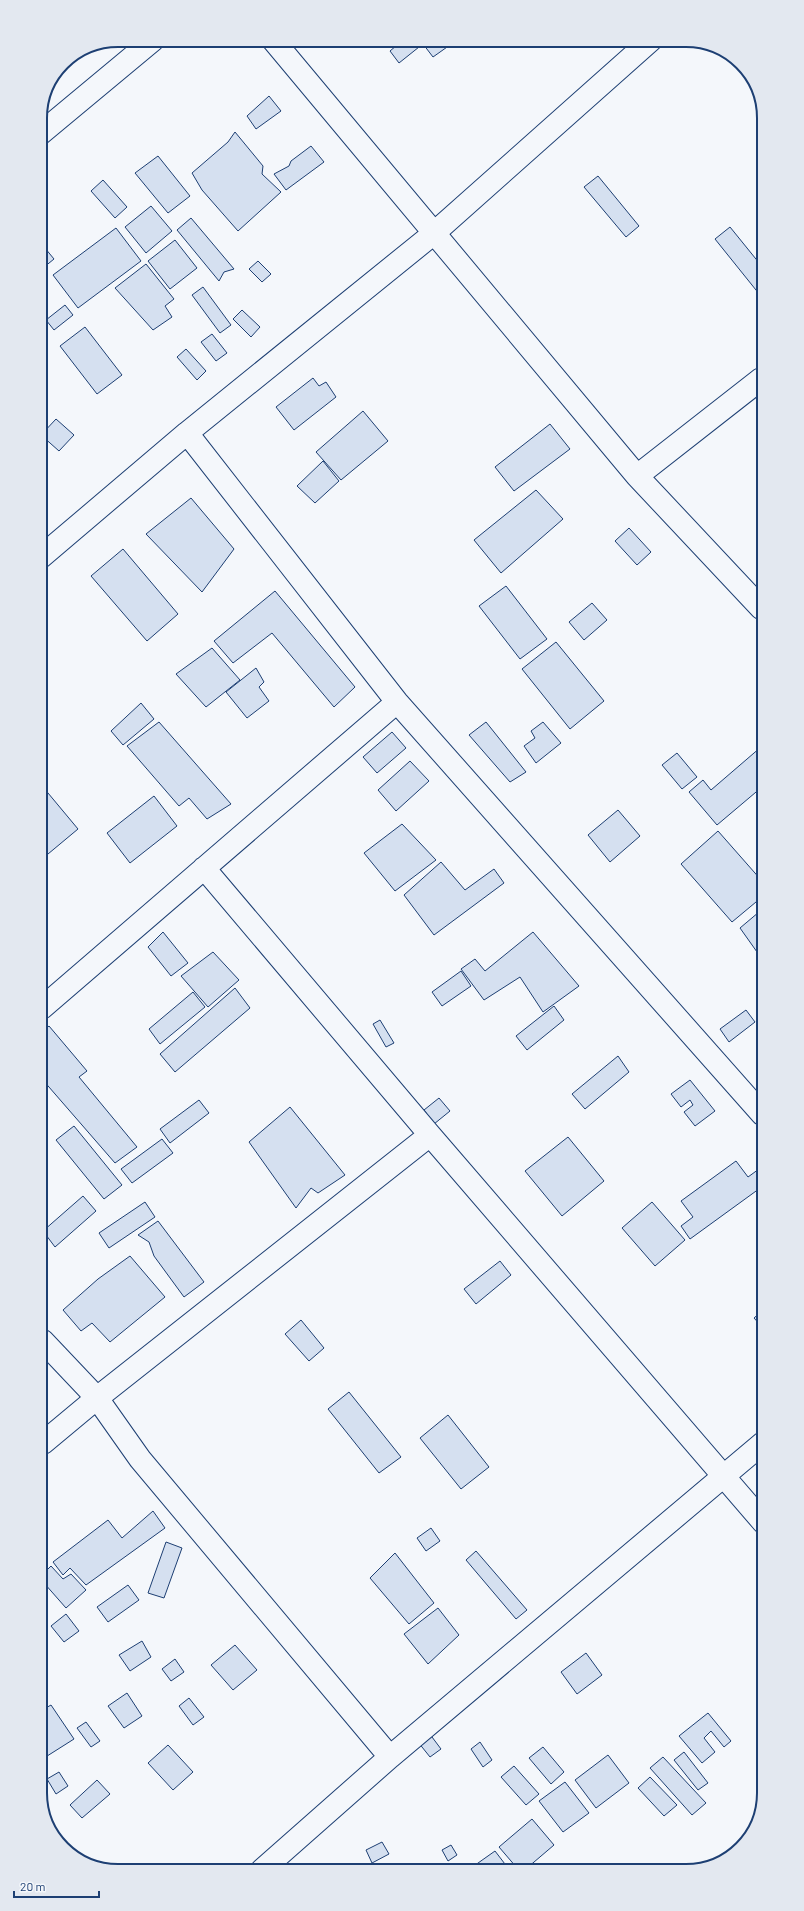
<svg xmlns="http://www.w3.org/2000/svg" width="804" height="1911" font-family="Barlow,sans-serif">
<rect width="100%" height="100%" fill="#f4f7fb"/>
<path fill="#d5e0f0" stroke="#1d3f73" d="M403,40H414L419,47L399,63L390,51Z
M420,40H457L433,57Z
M269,96L281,111L256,129L247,116Z
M235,132L263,166L262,174L281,192L238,231L202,190L192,173L228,142Z
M311,146L324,162L286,190L274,174L289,166L291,161Z
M158,156L190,196L168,213L135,173Z
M598,176L639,226L626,237L584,187Z
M103,180L127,207L115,218L91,191Z
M151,206L172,231L146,253L125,227Z
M191,218L234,269L224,272L219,281L177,230Z
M730,227L760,264V295L715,239Z
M116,228L141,261L78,308L53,275Z
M175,240L197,268L170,289L148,261Z
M40,242L54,259L43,268L41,265Z
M258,261L271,274L262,282L249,269Z
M146,264L174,299L165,306L172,317L153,330L115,288Z
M203,287L231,325L220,333L192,295Z
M65,305L73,315L54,330L46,320Z
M242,310L260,327L251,337L233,319Z
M85,327L122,375L97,394L60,346Z
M41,331L46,337L41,341Z
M212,334L227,353L216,361L201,342Z
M186,349L206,371L197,380L177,357Z
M313,378L319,386L326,382L336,397L294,430L276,407Z
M363,411L388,441L341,480L316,452Z
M56,419L74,435L59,451L41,435Z
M550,424L570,449L514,491L495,467Z
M323,461L339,481L315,503L297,486Z
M536,490L563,519L501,573L474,540Z
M191,498L234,549L202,592L146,534Z
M629,528L651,552L637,565L615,541Z
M123,549L178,614L147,641L91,576Z
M506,586L547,639L520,659L479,606Z
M275,591L355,687L334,707L272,633L233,663L214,641Z
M592,603L607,620L584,640L569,622Z
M556,642L604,701L570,729L522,669Z
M212,648L240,680L206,707L176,674Z
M256,668L264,682L259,687L269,701L247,718L226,692Z
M141,703L154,719L123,745L111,731Z
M159,722L231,804L207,819L189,798L179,806L127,746Z
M486,722L526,772L510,782L469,735Z
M543,722L561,743L536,763L524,746L535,738L531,731Z
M392,732L406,748L377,773L363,757Z
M761,747L762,787L717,825L689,792L703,780L711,790Z
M677,753L697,777L682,789L662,765Z
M410,761L429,781L396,811L378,790Z
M43,787L78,829L42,859V788Z
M154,796L177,826L130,863L107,833Z
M618,810L640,836L610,862L588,835Z
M402,824L436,860L395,891L364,853Z
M718,831L762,881V897L732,922L681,864Z
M441,862L465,890L494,869L504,883L434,935L404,895Z
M759,912L762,914V959L740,928Z
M163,932L188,963L171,976L148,947Z
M533,932L579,986L543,1012L520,977L484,1000L461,969L475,959L485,971Z
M213,952L239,980L208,1007L181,976Z
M461,971L471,986L442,1006L432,992Z
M235,988L250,1008L175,1072L160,1054Z
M193,992L205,1007L160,1044L149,1029Z
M554,1006L564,1020L527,1050L516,1036Z
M746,1010L755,1022L729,1042L720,1029Z
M380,1020L394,1043L386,1047L373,1024Z
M49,1026L87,1071L79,1077L137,1147L115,1163L42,1079V1032Z
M618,1056L629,1072L585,1109L572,1094Z
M690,1080L715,1111L695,1126L684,1112L693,1105L690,1100L681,1107L671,1094Z
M439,1098L450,1111L434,1124L424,1110Z
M199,1100L209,1113L170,1143L160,1129Z
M290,1107L345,1175L318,1193L311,1188L296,1208L249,1142Z
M74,1126L122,1185L104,1199L56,1140Z
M568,1137L604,1181L562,1216L525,1171Z
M162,1139L173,1153L132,1183L121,1169Z
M736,1161L748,1177L759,1169L763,1174V1186L690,1239L681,1226L693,1217L681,1201Z
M83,1196L96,1211L55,1247L43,1231Z
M145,1202L155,1217L109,1248L99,1233Z
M652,1202L685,1240L655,1266L622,1228Z
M158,1221L204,1282L184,1297L154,1256L149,1242L138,1235Z
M130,1256L165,1297L110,1342L92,1323L81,1331L63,1310L98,1279Z
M500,1261L511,1275L476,1304L464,1289Z
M763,1310V1328L754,1318Z
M301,1320L324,1348L309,1361L285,1334Z
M349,1392L401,1457L379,1473L328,1409Z
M448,1415L489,1467L461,1489L420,1438Z
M153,1511L165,1528L86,1585L70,1568L63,1575L53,1562L108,1520L122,1538Z
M431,1528L440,1541L426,1551L417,1538Z
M166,1542L182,1548L164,1598L148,1593Z
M476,1551L527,1610L516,1619L466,1560Z
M395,1553L434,1603L409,1624L370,1578Z
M51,1566L63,1579L71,1574L86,1590L66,1608L44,1583V1573Z
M128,1585L139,1600L108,1622L97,1607Z
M438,1608L459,1635L428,1664L404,1634Z
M66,1614L79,1631L64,1642L51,1626Z
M142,1641L151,1657L130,1671L119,1655Z
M235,1645L257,1670L233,1690L211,1665Z
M586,1653L602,1675L577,1694L561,1672Z
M175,1659L184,1672L171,1681L162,1669Z
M127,1693L142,1716L124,1728L108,1706Z
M189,1698L204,1717L193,1725L179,1706Z
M51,1705L74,1739L44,1758V1709Z
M708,1713L731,1741L724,1747L711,1731L704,1738L715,1752L702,1763L679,1736Z
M86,1722L100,1741L91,1747L77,1728Z
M429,1733L441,1749L430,1757L418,1742Z
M480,1742L492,1760L483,1767L471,1749Z
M168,1745L193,1772L173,1790L148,1763Z
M543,1747L564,1772L551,1784L529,1758Z
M684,1752L708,1783L698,1790L674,1760Z
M608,1755L629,1783L596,1808L575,1780Z
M663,1757L706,1803L692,1815L650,1768Z
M514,1766L539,1794L526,1805L501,1777Z
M59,1772L68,1786L56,1794L47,1779Z
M650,1777L677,1805L664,1816L638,1788Z
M97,1780L110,1794L82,1818L70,1805Z
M565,1782L589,1813L563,1832L539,1801Z
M532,1819L554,1845L527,1868H517L499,1847Z
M382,1842L389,1854L372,1863L366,1850Z
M451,1845L457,1855L448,1861L442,1850Z
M495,1851L508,1868H471Z"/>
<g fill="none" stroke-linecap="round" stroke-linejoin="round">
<defs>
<path id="minor" d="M273,40L637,476L761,608
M40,134L153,40
M187,433L397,702L762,1114
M637,476L761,379
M41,557L187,433L433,234L651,40
M204,868L430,1135L763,1522
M42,1008L397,702
M43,1341L97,1398L140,1459L390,1757
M43,1443L97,1398L430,1135
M262,1870L390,1757L763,1443"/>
</defs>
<use href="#minor" stroke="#1d3f73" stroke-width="24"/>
<use href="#minor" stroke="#f4f7fb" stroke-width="22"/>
</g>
<path d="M0 0H804V1911H0ZM118 47H686A71 71 0 0 1 757 118V1793A71 71 0 0 1 686 1864H118A71 71 0 0 1 47 1793V118A71 71 0 0 1 118 47Z" fill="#e3e8f0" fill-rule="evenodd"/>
<path fill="none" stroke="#1d3f73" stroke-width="2" d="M118 47H686A71 71 0 0 1 757 118V1793A71 71 0 0 1 686 1864H118A71 71 0 0 1 47 1793V118A71 71 0 0 1 118 47Z"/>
<path d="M14 1891v6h85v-6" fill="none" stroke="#1d3f73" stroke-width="2"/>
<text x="20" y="1891" font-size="12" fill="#1d3f73" stroke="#f4f7fb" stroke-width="3" paint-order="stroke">20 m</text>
</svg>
